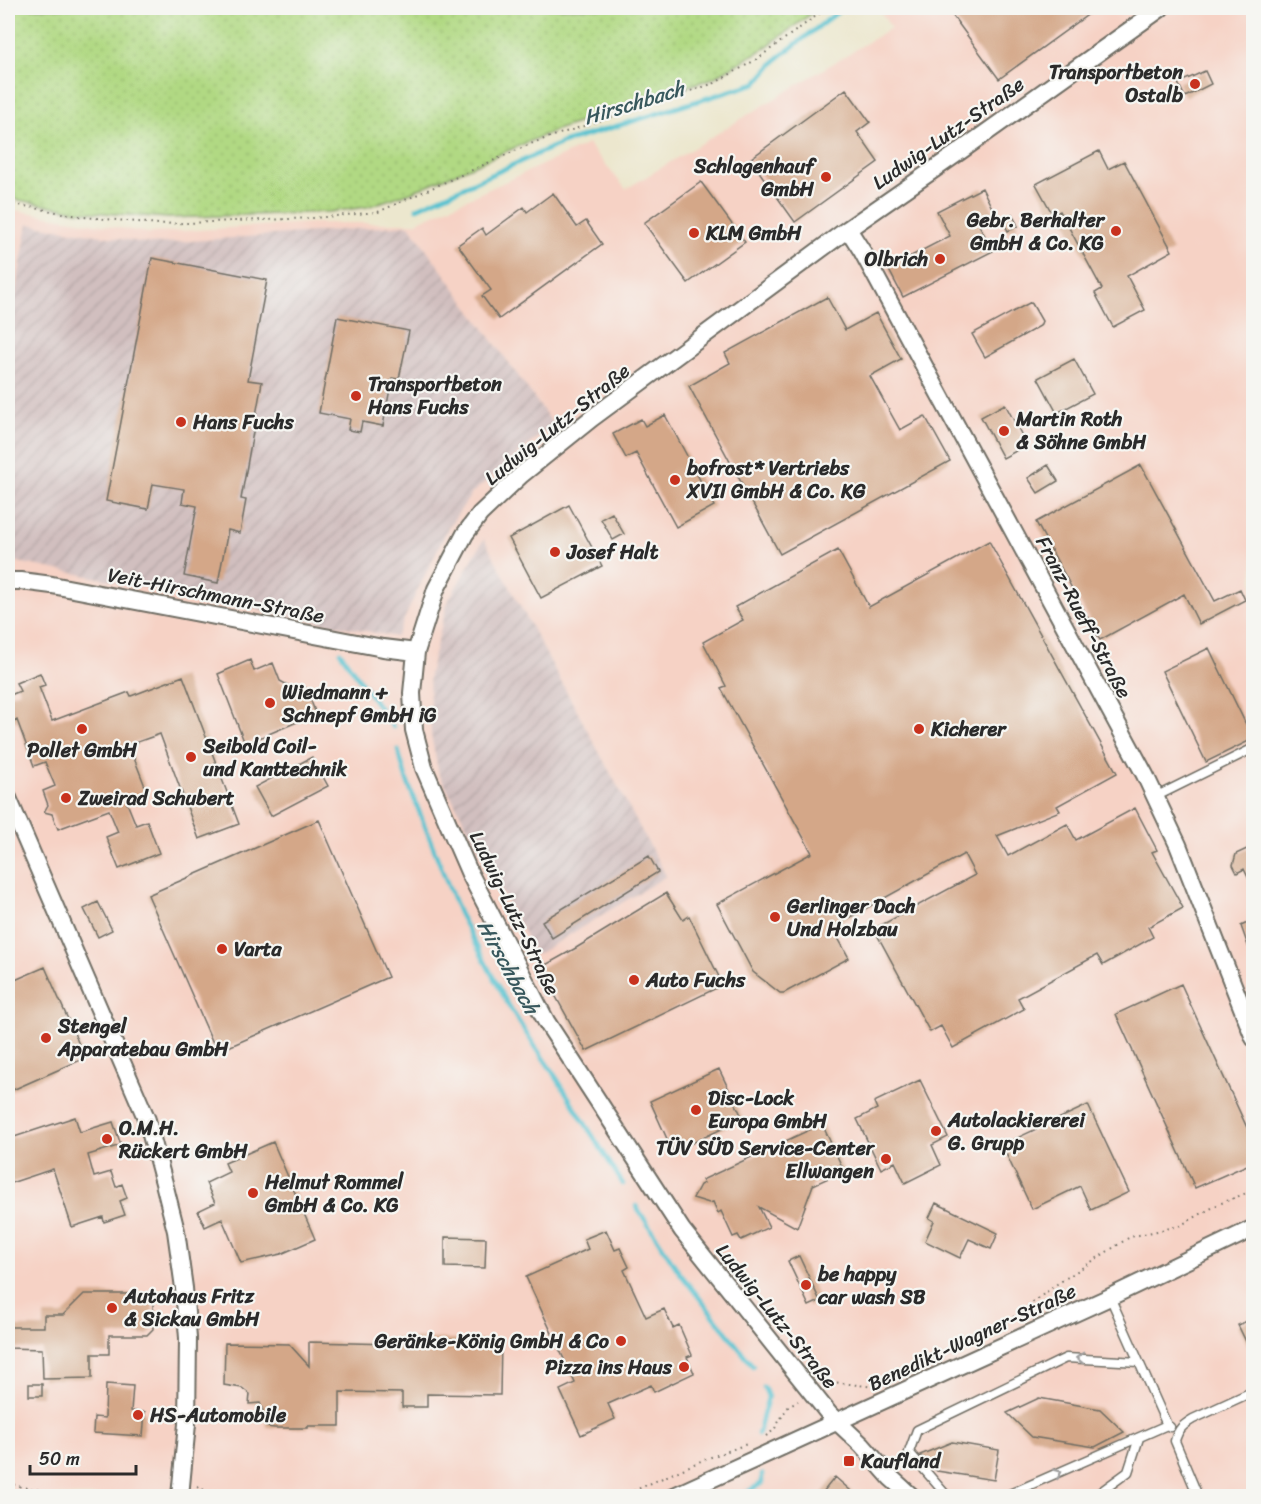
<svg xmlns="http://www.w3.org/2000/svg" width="1261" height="1504" font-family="Sriracha,sans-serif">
<defs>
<pattern id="industrial-furrows" width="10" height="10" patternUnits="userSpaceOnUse" patternTransform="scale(1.5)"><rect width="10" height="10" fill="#d1bfbf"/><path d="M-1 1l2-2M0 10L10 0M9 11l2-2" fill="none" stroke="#b4a4a4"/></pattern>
<pattern id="grass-dots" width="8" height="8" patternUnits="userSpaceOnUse" patternTransform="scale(1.5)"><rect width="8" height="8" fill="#b1d983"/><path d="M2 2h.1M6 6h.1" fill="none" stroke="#98ba71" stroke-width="1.8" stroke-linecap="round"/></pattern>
</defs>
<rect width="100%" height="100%" fill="#f6f6f2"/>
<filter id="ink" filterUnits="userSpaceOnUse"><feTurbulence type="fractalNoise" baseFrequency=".0167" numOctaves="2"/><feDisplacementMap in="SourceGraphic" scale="12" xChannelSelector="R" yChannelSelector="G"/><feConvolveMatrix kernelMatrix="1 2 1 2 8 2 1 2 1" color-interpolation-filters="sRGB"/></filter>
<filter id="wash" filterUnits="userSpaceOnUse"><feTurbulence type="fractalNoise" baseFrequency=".008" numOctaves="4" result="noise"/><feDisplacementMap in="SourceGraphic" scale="24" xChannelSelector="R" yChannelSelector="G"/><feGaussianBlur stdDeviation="1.35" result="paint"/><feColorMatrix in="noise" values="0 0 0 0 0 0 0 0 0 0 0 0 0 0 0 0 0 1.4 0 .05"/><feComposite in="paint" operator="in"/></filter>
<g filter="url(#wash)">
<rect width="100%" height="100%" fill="#ece7ce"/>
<path fill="#f6d2c5" d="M878,8H1253V1496H8V209L149,233L309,223H414L588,144L626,189L891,28Z"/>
<path fill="url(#industrial-furrows)" d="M28,224L152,244L409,225L553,424L472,493L448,528L418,589L396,637L8,560V334Z
M484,539L666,876L536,955L439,774L431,735L429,674L448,601Z"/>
<path fill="url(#grass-dots)" stroke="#6e8257" stroke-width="1.5" d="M8,8H819L763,49L713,78L556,130L414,191L367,207L329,212L168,218L77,211L8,198Z"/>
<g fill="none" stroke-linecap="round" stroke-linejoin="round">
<path stroke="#56c2d0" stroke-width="4.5" d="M417,208L562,143L756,83L778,58L843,8
M340,652L393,727
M398,750L406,778L459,913L506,1001L526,1033L556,1077L623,1184
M636,1206L679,1272L753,1366
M758,1434L768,1397L764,1387
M741,1496L762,1483V1474"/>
</g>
<g id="blocks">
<path fill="#d4a788" d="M947,8H1097L999,79Z
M1205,71L1211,84L1185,97L1178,83Z
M846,89L870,122L857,132L878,162L795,222L750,159Z
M1099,151L1108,169L1124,161L1172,251L1127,276L1145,310L1113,327L1095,293L1102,289L1060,211L1053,215L1036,184Z
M701,182L745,242L688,283L644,223Z
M982,188L994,212L977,221L993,251L903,297L888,268L950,236L937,211Z
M553,193L577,227L586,221L602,244L499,319L482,296L491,290L458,245L482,228L486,235L524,207L527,212Z
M1012,214L1018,226L1008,231L1002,219Z
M152,258L267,280L248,380L262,382L241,499L246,500L240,533L228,530L218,583L184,576L197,506L182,503L184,489L153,484L148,509L106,501Z
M827,297L845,330L876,313L901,359L870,376L900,430L925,416L950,461L780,554L689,386L730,363L725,353Z
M1031,302L1042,321L1040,326L985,357L972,334Z
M337,317L409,331L399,379L392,378L383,426L362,422L360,432L348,430L350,419L319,413Z
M1074,359L1093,394L1057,413L1038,378Z
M1005,404L1027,445L1003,458L981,417Z
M665,415L714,506L676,527L636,453L626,458L613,434L641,419L645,426Z
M1048,465L1058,481L1038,493L1028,478Z
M1141,465L1215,601L1240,589L1245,600L1199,624L1184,594L1100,640L1036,522Z
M569,505L602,566L541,598L509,538Z
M612,513L624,534L613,540L601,519Z
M989,541L1117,773L1057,806L1060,811L997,836L1008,856L1067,824L1076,840L1135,808L1157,850L1152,852L1183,908L1148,927L1153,937L1103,965L1097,955L1018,998L1024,1009L953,1048L941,1026L930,1032L874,929L975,875L964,854L832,927L849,958L784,993H780L753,972L717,904L812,853L721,688L726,686L703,642L743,620L735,607L838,550L869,607Z
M1209,648L1253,739L1206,762L1162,671Z
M250,660L254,671L273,663L280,681L300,692L306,688L316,714L245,744L218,674Z
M40,673L45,685L39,687L52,721L129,692L131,696L183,676L239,824L199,839L160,734L129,745L148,794L127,803L136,825L147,821L159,853L119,869L106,837L118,832L109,810L58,829L52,814L44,812L48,805L43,791L55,786L45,762L34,766L17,720L11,723L8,715V696L20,691L16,683Z
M312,757L328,786L271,816L255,787Z
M319,820L388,977L217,1052L148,895Z
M1249,848L1254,858V890L1244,869L1237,873L1233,865L1236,854Z
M649,856L658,872L552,938L542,921Z
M666,893L683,920L689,916L723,985L586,1051L540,968L576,948Z
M98,902L112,930L98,937L84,909Z
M1254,920V957H1252L1241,926Z
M45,967L85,1058L8,1092V983Z
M1181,984L1254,1143V1162L1195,1188L1116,1014Z
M719,1069L743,1119L673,1152L650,1101Z
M920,1080L948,1137L932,1145L941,1165L905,1183L895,1162L881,1169L857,1119L877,1109L874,1102Z
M1088,1105L1129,1192L1091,1210L1080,1186L1032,1209L1002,1145Z
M75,1117L80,1132L113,1122L121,1145L88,1155L94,1177L111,1172L116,1187L122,1184L127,1198L120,1201L125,1215L104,1222L103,1217L72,1227L53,1169L8,1184V1139Z
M822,1124L844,1171L813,1185L797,1228L759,1207L769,1227L741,1240L738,1235L733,1237L721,1211L718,1213L713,1202L709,1203L693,1198L700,1185L704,1183L702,1180Z
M273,1142L315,1239L281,1254L241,1263L222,1219L205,1227L198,1211L215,1203L206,1183L229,1172L225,1163Z
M936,1203L998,1233L991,1249L969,1239L960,1258L925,1241L934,1221L929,1218Z
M606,1230L615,1250L620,1248L629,1267L624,1270L646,1317L664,1309L673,1328L679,1325L692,1355L687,1357L694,1373L654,1392L651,1385L608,1404L615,1419L581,1435L560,1390L575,1383L526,1277L588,1249L584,1239Z
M445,1237L486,1238L485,1268L445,1267Z
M799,1256L820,1301L809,1306L788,1261Z
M84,1294H147L153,1300V1329L147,1335H109V1354H92V1378L43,1379L42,1349L8,1348V1327H44V1315H63Z
M1254,1318V1358L1238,1325Z
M393,1338L501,1340L500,1395L427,1394V1407H402V1393L340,1392V1426H308V1428H275L267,1427L265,1416L260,1403L249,1404L250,1394L242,1388L224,1385L225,1343L289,1344L309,1366V1342L393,1344Z
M29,1384H42V1396H29Z
M106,1384L133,1386L131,1411L145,1412L143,1436L93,1433L94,1417L105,1418Z
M1039,1398L1100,1409L1124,1432L1095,1447L1032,1437L1007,1413Z
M952,1442L999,1450L994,1480L937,1471L920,1455Z
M835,1477L858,1497H819Z"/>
</g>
</g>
<g filter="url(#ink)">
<use href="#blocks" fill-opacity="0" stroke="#6f6d64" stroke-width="1.5"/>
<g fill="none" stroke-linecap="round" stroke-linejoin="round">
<defs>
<path id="lane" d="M1155,797L1254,748
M1110,1297L1167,1425L1170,1427
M947,1496L909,1452L917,1430L1066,1358L1139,1362
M1005,1496L1167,1425
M1095,1496L1128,1472L1139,1438
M1198,1496L1175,1441C1178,1429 1183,1425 1193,1419L1254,1391"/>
<path id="street" d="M848,229L862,251L1145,775L1178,845L1254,1038
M8,581H21L52,585L383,648L416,652
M8,798L147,1120L164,1183L176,1231L184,1288L188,1338L187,1424L180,1496
M674,1496L1110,1297L1254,1228
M911,1496L890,1477L862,1445L829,1414L682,1230L546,1021L470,874L424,768L414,730L412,693L416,652L436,589L465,534L480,514L521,475L592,418L848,229L959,152L1161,8"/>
</defs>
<use href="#lane" stroke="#6f6d64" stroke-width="11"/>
<use href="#street" stroke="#6f6d64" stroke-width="20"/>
<path stroke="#6f6d64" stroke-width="2" stroke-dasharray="1.5 4.5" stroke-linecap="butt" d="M8,203L84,217L159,224L314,218L378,212L535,142L715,83L757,59L827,8
M890,1379L1011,1319L1057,1284L1130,1237L1179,1226L1219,1204L1254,1190
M826,1386L833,1382L874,1387
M766,1436L774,1430L787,1408L798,1401
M8,1482L17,1486L76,1496
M197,1487L219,1496
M604,1496L631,1492L703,1460L747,1444"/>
<use href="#lane" stroke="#fff" stroke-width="8"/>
<use href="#street" stroke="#fff" stroke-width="16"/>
</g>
<defs><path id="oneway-chevron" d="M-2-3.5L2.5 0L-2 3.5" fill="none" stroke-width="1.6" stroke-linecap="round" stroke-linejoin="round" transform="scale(1.5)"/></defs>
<g stroke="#a0a0a0">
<use href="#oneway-chevron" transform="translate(1080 1358) rotate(-178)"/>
<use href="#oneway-chevron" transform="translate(1058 1473) rotate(-24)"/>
</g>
</g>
<g fill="#c8321e" stroke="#f6f6f2" stroke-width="2">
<circle cx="1195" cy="84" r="6"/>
<circle cx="826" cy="177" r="6"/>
<circle cx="1116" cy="231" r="6"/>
<circle cx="694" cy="233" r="6"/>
<circle cx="940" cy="259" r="6"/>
<circle cx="356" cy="396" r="6"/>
<circle cx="181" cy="422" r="6"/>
<circle cx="1004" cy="431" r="6"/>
<circle cx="675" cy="480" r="6"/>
<circle cx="555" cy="552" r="6"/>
<circle cx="270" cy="703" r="6"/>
<circle cx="82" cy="729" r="6"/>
<circle cx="919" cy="729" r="6"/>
<circle cx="191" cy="757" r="6"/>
<circle cx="66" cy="798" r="6"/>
<circle cx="775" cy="917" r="6"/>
<circle cx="222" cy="949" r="6"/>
<circle cx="634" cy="980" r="6"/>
<circle cx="46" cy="1038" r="6"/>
<circle cx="696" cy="1110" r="6"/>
<circle cx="936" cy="1131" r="6"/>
<circle cx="107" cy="1139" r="6"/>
<circle cx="886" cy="1159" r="6"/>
<circle cx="253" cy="1193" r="6"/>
<circle cx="806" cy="1285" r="6"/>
<circle cx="112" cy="1308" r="6"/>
<circle cx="621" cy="1341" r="6"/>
<circle cx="684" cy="1367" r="6"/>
<circle cx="138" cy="1415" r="6"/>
<rect x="843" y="1455" width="12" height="12" rx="3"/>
</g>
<g text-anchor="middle" stroke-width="4.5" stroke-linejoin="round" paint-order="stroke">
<g font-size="20" font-weight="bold" fill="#2b2b2b" stroke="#f6f6f2" text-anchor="start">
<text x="1183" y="79" text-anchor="end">Transportbeton<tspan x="1183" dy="23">Ostalb</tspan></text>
<text x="814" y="173" text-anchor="end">Schlagenhauf<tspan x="814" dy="23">GmbH</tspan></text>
<text x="1104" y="227" text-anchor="end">Gebr. Berhalter<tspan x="1104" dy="23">GmbH &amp; Co. KG</tspan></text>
<text x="706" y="240">KLM GmbH</text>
<text x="928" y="266" text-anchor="end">Olbrich</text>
<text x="368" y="391">Transportbeton<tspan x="368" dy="23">Hans Fuchs</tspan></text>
<text x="1016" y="426">Martin Roth<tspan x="1016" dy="23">&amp; Söhne GmbH</tspan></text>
<text x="193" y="429">Hans Fuchs</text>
<text x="687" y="475">bofrost* Vertriebs<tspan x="687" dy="23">XVII GmbH &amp; Co. KG</tspan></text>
<text x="567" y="559">Josef Halt</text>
<text x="282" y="699">Wiedmann +<tspan x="282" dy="23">Schnepf GmbH iG</tspan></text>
<text x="931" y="736">Kicherer</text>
<text x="203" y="753">Seibold Coil-<tspan x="203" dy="23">und Kanttechnik</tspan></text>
<text x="82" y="757" text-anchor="middle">Pollet GmbH</text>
<text x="78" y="805">Zweirad Schubert</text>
<text x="787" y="913">Gerlinger Dach<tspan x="787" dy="23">Und Holzbau</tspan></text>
<text x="234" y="956">Varta</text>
<text x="646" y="987">Auto Fuchs</text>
<text x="58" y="1033">Stengel<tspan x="58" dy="23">Apparatebau GmbH</tspan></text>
<text x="708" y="1105">Disc-Lock<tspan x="708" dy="23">Europa GmbH</tspan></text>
<text x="948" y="1127">Autolackiererei<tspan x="948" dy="23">G. Grupp</tspan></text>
<text x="119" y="1135">O.M.H.<tspan x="119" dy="23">Rückert GmbH</tspan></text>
<text x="874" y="1155" text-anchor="end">TÜV SÜD Service-Center<tspan x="874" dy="23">Ellwangen</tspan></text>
<text x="265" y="1189">Helmut Rommel<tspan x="265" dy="23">GmbH &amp; Co. KG</tspan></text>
<text x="818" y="1281">be happy<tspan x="818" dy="23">car wash SB</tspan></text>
<text x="124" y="1303">Autohaus Fritz<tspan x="124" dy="23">&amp; Sickau GmbH</tspan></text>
<text x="609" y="1348" text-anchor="end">Geränke-König GmbH &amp; Co</text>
<text x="672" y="1374" text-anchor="end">Pizza ins Haus</text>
<text x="150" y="1422">HS-Automobile</text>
<text x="861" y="1468">Kaufland</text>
</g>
<g font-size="20" fill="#2b2b2b" stroke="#f6f6f2">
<text transform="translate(948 133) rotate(-35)" y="7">Ludwig-Lutz-Straße</text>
<text transform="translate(557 424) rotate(-39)" y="7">Ludwig-Lutz-Straße</text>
<text transform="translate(216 595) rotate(11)" y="7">Veit-Hirschmann-Straße</text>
<text transform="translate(1084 617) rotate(62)" y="7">Franz-Rueff-Straße</text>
<text transform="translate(515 913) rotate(64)" y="7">Ludwig-Lutz-Straße</text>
<text transform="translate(777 1316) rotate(51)" y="7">Ludwig-Lutz-Straße</text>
<text transform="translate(972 1337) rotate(-25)" y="7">Benedikt-Wagner-Straße</text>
</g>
<g font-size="21" font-style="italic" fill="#38585d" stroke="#f6f6f2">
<text transform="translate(634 103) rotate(-17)" y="7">Hirschbach</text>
<text transform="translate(508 967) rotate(61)" y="7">Hirschbach</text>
</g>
</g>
<rect width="1261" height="1504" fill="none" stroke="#f6f6f2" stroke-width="30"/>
<path d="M30 1465v9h106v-9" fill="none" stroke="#2b2b2b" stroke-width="3"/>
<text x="39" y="1465" font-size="18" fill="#2b2b2b" stroke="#f6f6f2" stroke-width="4.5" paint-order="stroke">50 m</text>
</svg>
